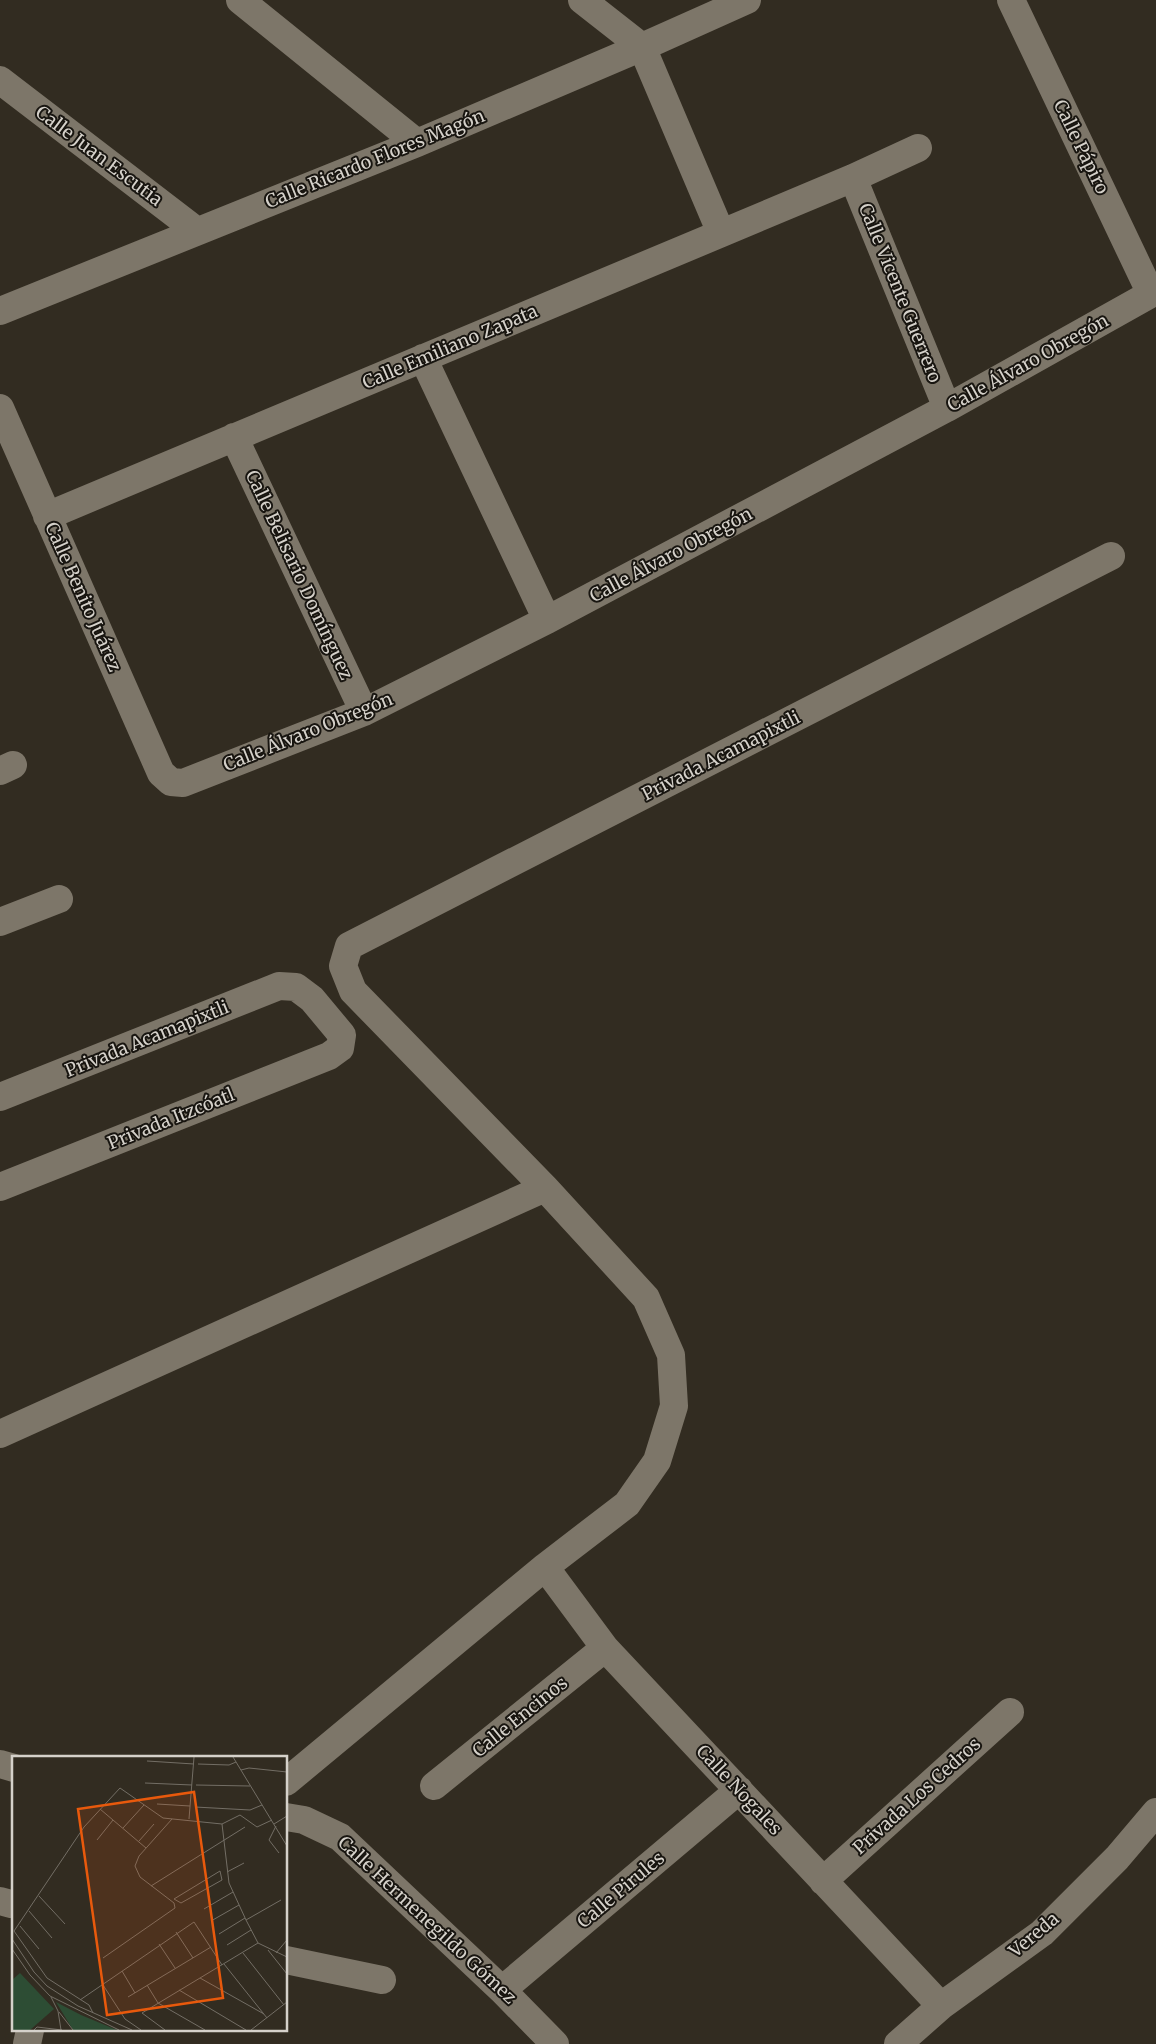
<svg xmlns="http://www.w3.org/2000/svg" width="1156" height="2044" font-family="Merriweather,serif">
<rect width="100%" height="100%" fill="#322c21"/>
<g fill="none" stroke-linecap="round" stroke-linejoin="round">
<path stroke="#7d7669" stroke-width="28" d="M240,0L417,143
M582,0L642,47L721,233
M1011,0L1151,294
M0,80L197,231
M853,178L947,408
M0,311L417,143L642,47L747,0
M423,358L547,620
M0,408L161,773L171,782L183,783L364,712L547,620L947,408L1156,291
M234,437L364,712
M47,516L853,178L918,148
M0,771L13,765
M0,922L59,899
M0,1097L279,986L296,987L312,999L342,1035L340,1048L329,1056L0,1187
M0,1434L545,1188
M545,1567L605,1648L941,2006
M0,1764L14,1768
M286,1782L545,1567L627,1504L657,1461L674,1406L671,1355L646,1298L545,1188L353,991L343,966L349,946L1111,556
M434,1786L605,1648
M286,1817L304,1820L340,1837L502,1990L555,2044
M823,1881L1010,1712
M0,1901L11,1904
M286,1960L382,1980
M502,1990L739,1790
M27,2044L30,2030
M898,2044L941,2006L1042,1933L1117,1858L1156,1812"/>
</g>
<g text-anchor="middle" stroke-width="4" stroke-linejoin="round" paint-order="stroke">
<g font-size="18" fill="#d5d1ca" stroke="#181510">
<text transform="translate(1081 147) rotate(64)" y="6">Calle Pápiro</text>
<text transform="translate(99 156) rotate(37)" y="6">Calle Juan Escutia</text>
<text transform="translate(375 159) rotate(-22)" y="6">Calle Ricardo Flores Magón</text>
<text transform="translate(900 293) rotate(68)" y="6">Calle Vicente Guerrero</text>
<text transform="translate(450 347) rotate(-23)" y="6">Calle Emiliano Zapata</text>
<text transform="translate(1028 363) rotate(-29)" y="6">Calle Álvaro Obregón</text>
<text transform="translate(671 555) rotate(-28)" y="6">Calle Álvaro Obregón</text>
<text transform="translate(299 575) rotate(65)" y="6">Calle Belisario Domínguez</text>
<text transform="translate(83 597) rotate(66)" y="6">Calle Benito Juárez</text>
<text transform="translate(308 732) rotate(-22)" y="6">Calle Álvaro Obregón</text>
<text transform="translate(721 756) rotate(-27)" y="6">Privada Acamapixtli</text>
<text transform="translate(147 1039) rotate(-22)" y="6">Privada Acamapixtli</text>
<text transform="translate(171 1119) rotate(-22)" y="6">Privada Itzcóatl</text>
<text transform="translate(520 1717) rotate(-39)" y="6">Calle Encinos</text>
<text transform="translate(739 1790) rotate(47)" y="6">Calle Nogales</text>
<text transform="translate(917 1796) rotate(-42)" y="6">Privada Los Cedros</text>
<text transform="translate(621 1890) rotate(-40)" y="6">Calle Pirules</text>
<text transform="translate(427 1920) rotate(43)" y="6">Calle Hermenegildo Gómez</text>
<text transform="translate(1034 1935) rotate(-40)" y="6">Vereda</text>
</g>
</g>
<g transform="translate(12 1756)">
<rect width="275" height="275" fill="#322c21"/>
<path d="M8,217L42,253L18,274H0V224ZM44,246L69,259L105,274H61Z" fill="#2d4d34"/>
<path fill="none" stroke="#736e65" stroke-width="1" d="M221,1L275,90M135,5L182,8M186,8L217,9L224,6M229,14L237,12L275,16M133,27L180,29M184,29L238,30M145,48L178,50M183,51L238,54L250,49M88,53L134,92M177,63L182,1M210,68L217,127L234,164L246,187L275,201M210,68L228,59L245,71L260,64M262,68L275,60M264,70L257,84L267,97M111,72L132,49M85,84L101,64M127,85L142,68M208,115L210,124L169,147L162,143ZM215,116L232,107M139,130L233,71M27,140L53,168M192,153L221,136M17,155L40,182M234,164L269,144M199,165L227,149M8,170L27,193M164,176L181,202M207,178L233,162M0,183L22,216L35,230L66,250L120,274M147,188L163,212M215,189L239,174M0,193L18,219L38,240L107,274M256,194L275,218M231,197L272,249M264,197L275,184M91,202L163,152L162,147L128,121L123,110L127,100L160,63M212,208L255,262M110,215L123,237M188,222L252,258M91,229L113,263L129,274M135,229L146,247L193,274M167,234L234,274M39,241L46,255L49,274M116,241L199,191M68,244L182,166L210,209M47,256L61,274M81,257L77,249L35,222L2,175L72,71L108,32L151,62L210,68M22,274L25,271L50,274M153,274L130,257L246,187M239,274L275,246"/>
<path fill="#e8590c" fill-opacity="0.15" stroke="#e8590c" stroke-width="2.5" d="M182,36L211,242L95,259L66,53Z"/>
<rect width="275" height="275" fill="none" stroke="#d5d1ca" stroke-width="2.5"/>
</g>
</svg>
